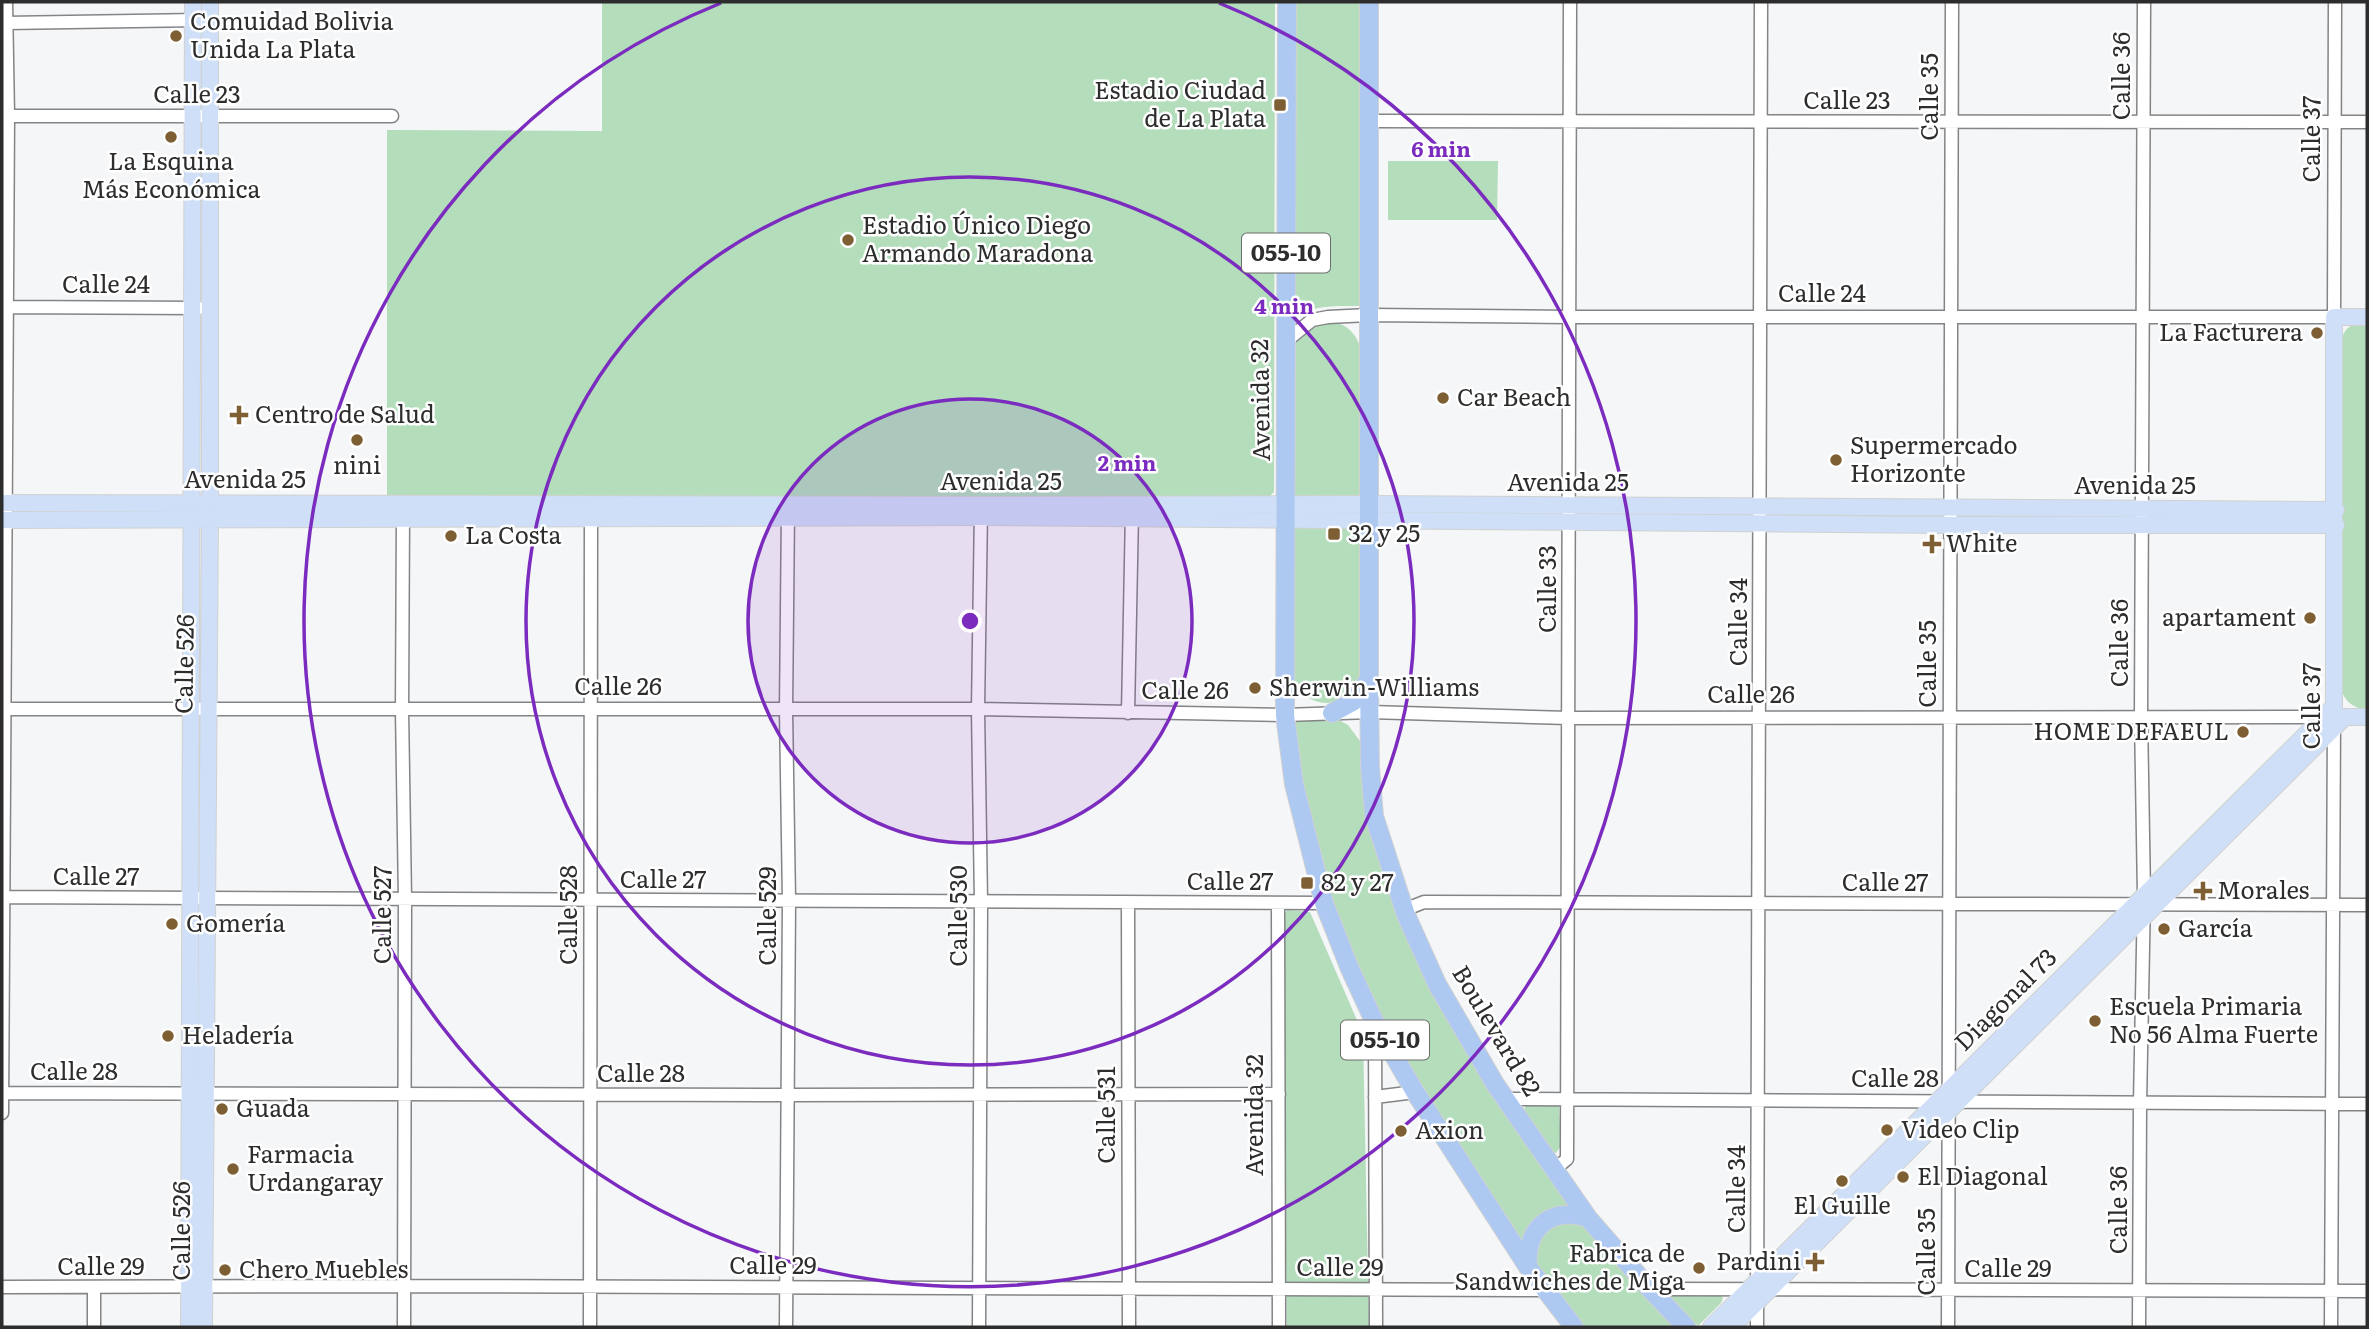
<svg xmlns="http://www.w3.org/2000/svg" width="2369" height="1329" font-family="Literata,serif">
<rect width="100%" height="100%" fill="#f5f6f8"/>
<path fill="#b3ddbb" d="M602,2H1275L1274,492L1268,498L387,496V130L602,131Z
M1291,2H1363L1361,306C1335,306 1314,304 1293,319Z
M1388,161H1498L1497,220H1388Z
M1330,321C1349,325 1357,334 1362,353L1363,496L1290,497V351C1298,331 1310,325 1330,321Z
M2367,322V710C2350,707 2343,700 2340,683L2341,342C2344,327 2352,323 2367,322Z
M1290,526H1362V671C1351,708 1316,714 1292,683Z
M1335,718L1348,725L1360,741L1361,771L1374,843L1387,889L1410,947L1434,994L1572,1206C1541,1211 1535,1216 1521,1244C1452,1143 1383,1040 1339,926C1313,859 1302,789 1289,719Z
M1287,910L1310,912L1363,1034L1369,1327H1287L1281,922Z
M1527,1104L1559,1105L1561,1146L1556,1153L1548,1151L1523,1111Z
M1574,1223L1589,1229L1676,1327H1580L1537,1266C1532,1235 1546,1225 1574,1223Z
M1662,1294H1719L1723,1298L1721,1303L1699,1325L1690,1324Z"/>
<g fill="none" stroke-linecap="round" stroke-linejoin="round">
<defs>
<path id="minor" d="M5,23L199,20
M2,116H392
M1369,121L2367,122
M2,307L199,308
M1285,342L1312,320L1328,317L1369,315L1569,317H2334L2335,2
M403,512L402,710L405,899L404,1327
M2,709H978L1285,715L1370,712L1568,718L2334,717L2331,1327
M1128,713L1132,512
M2,897L1324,903
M1128,903L1129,1327
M1278,903L1279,1327
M1404,910L1424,902L2367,905
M1375,1024L1376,1327
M2,1093L788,1095L1279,1094
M1375,1097L1415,1092
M1506,1099L2367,1104
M2,1113L8,116L6,2
M1555,1169L1567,1159L1570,2
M2,1287L405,1286L1544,1290
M94,1288V1327
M1650,1289L2367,1291
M590,1327L591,511
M786,1327L789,901L786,710L788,509
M979,1327L981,902L978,709L981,509
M1757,1327L1761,2
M1948,1327L1952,2
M2139,1327L2140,1104L2144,895L2141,717L2144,2"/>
<path id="major" d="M2367,317H2334V717H2367
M2,503L982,505L1370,504L2336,510
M2,520L980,517L1950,525H2336
M189,1327L193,2
M204,1327L210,519V2
M1711,1327L2334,706
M1732,1327L2345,717"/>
<path id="highway" d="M1287,2L1285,715L1294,784L1324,903L1350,969L1375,1023L1415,1092L1528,1267L1574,1327
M1369,2V679L1370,767L1374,816L1406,915L1437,984L1495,1084L1588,1218L1650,1289L1686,1327
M1332,713L1354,701L1369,679
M1528,1267C1525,1228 1551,1206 1588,1218"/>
</defs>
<use href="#minor" stroke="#838486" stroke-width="15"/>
<use href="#major" stroke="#d1d1d1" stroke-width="18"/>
<use href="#highway" stroke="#d1d1d1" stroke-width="20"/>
<use href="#minor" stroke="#fff" stroke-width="12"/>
<use href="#major" stroke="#cedff7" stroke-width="16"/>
<use href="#highway" stroke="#adc9f2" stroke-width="18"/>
</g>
<circle cx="970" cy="621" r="222" fill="#7b2cbf" fill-opacity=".12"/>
<g fill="none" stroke="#7b2cbf" stroke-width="3.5">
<circle cx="970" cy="621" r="222"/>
<circle cx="970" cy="621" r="444"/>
<path d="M1219 3A666 666 0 1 1 721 3"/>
</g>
<g fill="#7d5f33" stroke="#fff" stroke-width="2.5">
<circle cx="176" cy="36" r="7"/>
<rect x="1273" y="98" width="14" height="14" rx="3.5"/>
<circle cx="171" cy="137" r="7"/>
<circle cx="848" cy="240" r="7"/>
<circle cx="2317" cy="333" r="7"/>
<circle cx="1443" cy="398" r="7"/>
<path d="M235.5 404.5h7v7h7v7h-7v7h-7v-7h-7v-7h7z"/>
<circle cx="357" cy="440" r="7"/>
<circle cx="1836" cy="460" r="7"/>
<rect x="1327" y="527" width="14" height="14" rx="3.5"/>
<circle cx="451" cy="536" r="7"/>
<path d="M1928.5 533.5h7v7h7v7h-7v7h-7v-7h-7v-7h7z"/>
<circle cx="2310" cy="618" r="7"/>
<circle cx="1255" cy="688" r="7"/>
<circle cx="2243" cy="732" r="7"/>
<rect x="1300" y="876" width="14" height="14" rx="3.5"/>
<path d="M2199.5 880.5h7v7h7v7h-7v7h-7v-7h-7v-7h7z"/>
<circle cx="172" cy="924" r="7"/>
<circle cx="2164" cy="929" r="7"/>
<circle cx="2095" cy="1021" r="7"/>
<circle cx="168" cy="1036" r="7"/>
<circle cx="222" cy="1109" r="7"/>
<circle cx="1887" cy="1130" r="7"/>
<circle cx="1401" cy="1131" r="7"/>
<circle cx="233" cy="1169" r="7"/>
<circle cx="1903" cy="1177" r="7"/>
<circle cx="1842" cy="1181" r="7"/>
<path d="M1811.5 1251.5h7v7h7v7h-7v7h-7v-7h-7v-7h7z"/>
<circle cx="1699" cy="1268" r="7"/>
<circle cx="225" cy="1270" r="7"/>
</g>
<g text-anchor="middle" stroke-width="5" stroke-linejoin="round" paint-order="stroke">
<g fill="#fff" stroke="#6c6c6d" stroke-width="2">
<rect x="1242" y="233.5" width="88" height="39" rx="5"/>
<rect x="1341" y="1020.5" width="88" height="39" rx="5"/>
</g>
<g font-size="23" font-weight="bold" fill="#2d2d2e">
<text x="1286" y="261">055-10</text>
<text x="1385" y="1048">055-10</text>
</g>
<g font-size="24" fill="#2d2d2e" stroke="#fff" text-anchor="start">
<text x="190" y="30">Comuidad Bolivia<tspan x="190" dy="28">Unida La Plata</tspan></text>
<text x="1266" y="99" text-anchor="end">Estadio Ciudad<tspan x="1266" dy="28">de La Plata</tspan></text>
<text x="171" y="170" text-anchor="middle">La Esquina<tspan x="171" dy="28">Más Económica</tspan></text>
<text x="862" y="234">Estadio Único Diego<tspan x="862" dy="28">Armando Maradona</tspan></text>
<text x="2303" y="341" text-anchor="end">La Facturera</text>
<text x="1457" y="406">Car Beach</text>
<text x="255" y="423">Centro de Salud</text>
<text x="1850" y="454">Supermercado<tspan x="1850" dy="28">Horizonte</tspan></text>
<text x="357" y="474" text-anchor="middle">nini</text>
<text x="1348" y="542">32 y 25</text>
<text x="465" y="544">La Costa</text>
<text x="1946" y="552">White</text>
<text x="2296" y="626" text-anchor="end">apartament</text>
<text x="1269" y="696">Sherwin-Williams</text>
<text x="2229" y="740" text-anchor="end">HOME DEFAEUL</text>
<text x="1321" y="891">82 y 27</text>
<text x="2217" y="899">Morales</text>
<text x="186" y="932">Gomería</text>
<text x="2178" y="937">García</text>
<text x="2109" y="1015">Escuela Primaria<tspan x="2109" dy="28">No 56 Alma Fuerte</tspan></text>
<text x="182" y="1044">Heladería</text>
<text x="236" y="1117">Guada</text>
<text x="1901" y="1138">Video Clip</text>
<text x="1415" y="1139">Axion</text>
<text x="247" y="1163">Farmacia<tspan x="247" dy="28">Urdangaray</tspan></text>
<text x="1917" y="1185">El Diagonal</text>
<text x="1842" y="1214" text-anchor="middle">El Guille</text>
<text x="1685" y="1262" text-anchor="end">Fabrica de<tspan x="1685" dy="28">Sandwiches de Miga</tspan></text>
<text x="1801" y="1270" text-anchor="end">Pardini</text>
<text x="239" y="1278">Chero Muebles</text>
</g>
<g font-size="24" fill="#2d2d2e" stroke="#fff">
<text transform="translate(2122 76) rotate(-90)" y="8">Calle 36</text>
<text x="197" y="103">Calle 23</text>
<text transform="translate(1930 97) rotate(-90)" y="8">Calle 35</text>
<text x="1847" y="109">Calle 23</text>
<text transform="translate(2312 139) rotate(-90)" y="8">Calle 37</text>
<text x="106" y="293">Calle 24</text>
<text x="1822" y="302">Calle 24</text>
<text transform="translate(1261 400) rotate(-91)" y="8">Avenida 32</text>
<text x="245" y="488">Avenida 25</text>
<text x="1001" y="490">Avenida 25</text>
<text x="1568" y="491">Avenida 25</text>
<text x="2135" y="494">Avenida 25</text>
<text transform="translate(1548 589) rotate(-90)" y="8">Calle 33</text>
<text transform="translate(1739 622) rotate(-90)" y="8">Calle 34</text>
<text transform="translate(2120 643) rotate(-90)" y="8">Calle 36</text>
<text transform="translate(185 664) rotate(-89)" y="8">Calle 526</text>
<text transform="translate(1928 664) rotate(-90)" y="8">Calle 35</text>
<text x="618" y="695">Calle 26</text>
<text x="1185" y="699">Calle 26</text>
<text x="1751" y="703">Calle 26</text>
<text transform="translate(2312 706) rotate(-90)" y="8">Calle 37</text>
<text x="96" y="885">Calle 27</text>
<text x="663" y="888">Calle 27</text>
<text x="1230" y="890">Calle 27</text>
<text x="1885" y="891">Calle 27</text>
<text transform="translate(383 915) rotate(-90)" y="8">Calle 527</text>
<text transform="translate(569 915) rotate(-90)" y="8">Calle 528</text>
<text transform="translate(768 916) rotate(-90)" y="8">Calle 529</text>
<text transform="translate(959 916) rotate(-90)" y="8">Calle 530</text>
<text transform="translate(2006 1000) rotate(-45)" y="8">Diagonal 73</text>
<text transform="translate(1496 1031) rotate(59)" y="8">Boulevard 82</text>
<text x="74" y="1080">Calle 28</text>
<text x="641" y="1082">Calle 28</text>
<text x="1895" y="1087">Calle 28</text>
<text transform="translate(1107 1115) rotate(-90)" y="8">Calle 531</text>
<text transform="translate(1255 1115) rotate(-90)" y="8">Avenida 32</text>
<text transform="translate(1737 1189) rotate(-90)" y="8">Calle 34</text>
<text transform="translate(2119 1210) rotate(-90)" y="8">Calle 36</text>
<text transform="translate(182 1231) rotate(-90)" y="8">Calle 526</text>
<text transform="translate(1927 1252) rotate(-90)" y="8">Calle 35</text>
<text x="773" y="1274">Calle 29</text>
<text x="101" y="1275">Calle 29</text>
<text x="1340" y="1276">Calle 29</text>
<text x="2008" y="1277">Calle 29</text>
</g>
</g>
<circle cx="970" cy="621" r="10" fill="#7b2cbf" stroke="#fff" stroke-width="3.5"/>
<g font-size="21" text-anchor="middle" font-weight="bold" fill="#7b2cbf" stroke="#fff" stroke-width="5" stroke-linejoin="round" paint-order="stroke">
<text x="1441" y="157">6 min</text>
<text x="1284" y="314">4 min</text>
<text x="1127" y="471">2 min</text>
</g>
<rect width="2369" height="1329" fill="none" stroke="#2d2d2e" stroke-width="7"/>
</svg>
